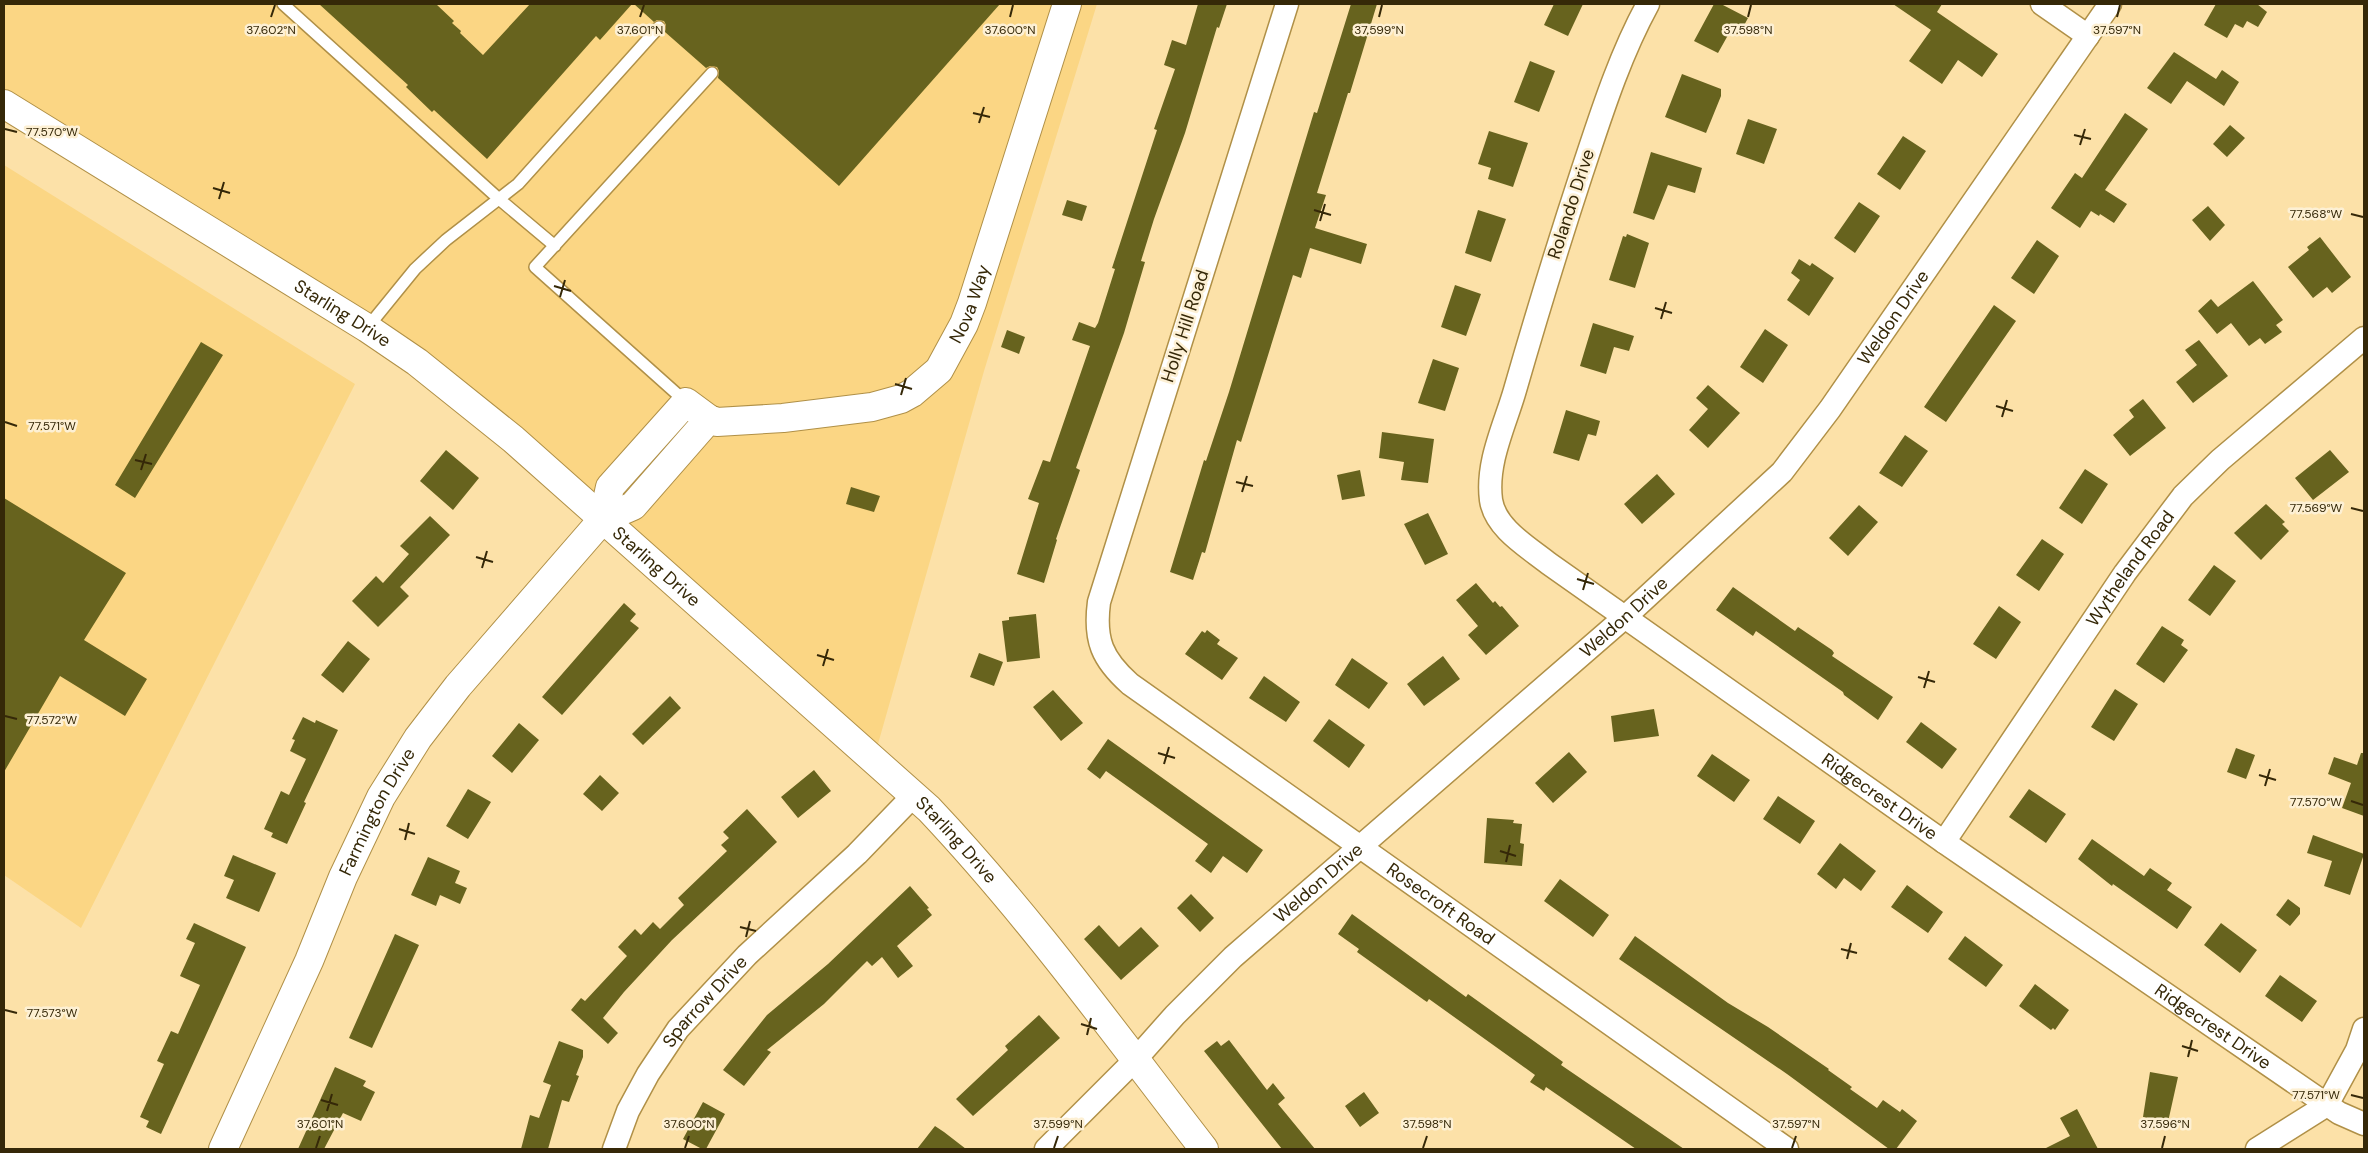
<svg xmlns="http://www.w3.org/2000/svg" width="2368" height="1153" font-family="'DM Sans',sans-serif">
<rect width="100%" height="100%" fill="#fce1a8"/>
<path fill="#fbd684" d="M4,4H1097L984,371L874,758L509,436L4,102Z
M4,165L355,384L81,928L4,875Z"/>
<path fill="#67631e" d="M319,4H436L454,21L452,23L461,31L460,33L483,55L530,4H632L600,40L596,36L487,159L434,110L432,112L406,87L408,85Z
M634,4H1000L839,186L718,78L719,71L717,67L710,66L706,68L665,32L666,25L664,21L657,20L654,22Z
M1198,4H1227L1219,28L1217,27L1185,133L1154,219L1141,261L1145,262L1124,333L1076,468L1080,470L1056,539L1057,540L1044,583L1017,574L1039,503L1028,499L1043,460L1050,462L1090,346L1072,340L1079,322L1095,328L1098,323L1115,269L1112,268L1157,130L1154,129L1175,69L1164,65L1172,40L1186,45Z
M1351,4H1377L1350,93H1348L1317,193L1326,195L1315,228L1367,244L1361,264L1310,248L1301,278L1293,275L1241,442L1237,440L1205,553L1202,552L1193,580L1170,572L1204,460L1206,461L1229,392L1314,112L1317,113Z
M1554,4H1583L1568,36L1544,25Z
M1714,4H1721L1748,18L1740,33L1732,28L1718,53L1694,41Z
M1893,4H1942L1937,12L1998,54L1982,77L1958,60L1942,84L1909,61L1931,30Z
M2216,4H2257L2267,12L2258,27L2247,21L2243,28L2235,24L2227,38L2204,25Z
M2174,52L2216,79L2222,70L2239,82L2224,106L2187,81L2171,104L2147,88Z
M1530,61L1555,71L1539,112L1514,102Z
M1682,74L1721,89V96L1706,133L1665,117Z
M2125,113L2148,129L2105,190L2127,204L2114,223L2100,214L2099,216L2091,211L2080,228L2051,208L2075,173L2082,178Z
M1748,119L1777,129L1764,164L1736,154Z
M2230,125L2245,138L2227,157L2213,144Z
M1489,131L1528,143L1513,187L1488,179L1491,168L1478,164Z
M1903,136L1926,151L1900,190L1877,174Z
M1651,152L1702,168L1695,193L1668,185L1654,220L1633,213Z
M1067,200L1087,206L1082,221L1062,215Z
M1859,202L1880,216L1855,253L1834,238Z
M2208,206L2225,225L2210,241L2192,220Z
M1478,210L1506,219L1491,262L1465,253Z
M1627,234L1649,243L1635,288L1609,280L1623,236L1626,237Z
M2320,237L2351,277L2332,293L2327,287L2313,298L2288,267L2309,250L2307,247Z
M2037,240L2059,256L2034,294L2011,278Z
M1799,259L1810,266L1812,263L1834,278L1809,316L1787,300L1800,280L1791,273Z
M2253,281L2283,320L2276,325L2282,332L2265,344L2260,338L2249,346L2231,323L2217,334L2198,311L2211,299L2218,307Z
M1455,285L1481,294L1466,336L1441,327Z
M1994,305L2016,321L1946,422L1924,407Z
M1593,323L1634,336L1629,351L1614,347L1606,374L1580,366Z
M1765,329L1788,345L1763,383L1740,367Z
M1007,330L1025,337L1019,354L1001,347Z
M2199,340L2228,376L2193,403L2176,382L2197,365L2185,350Z
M201,342L223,355L135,498L115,485Z
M1433,359L1459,368L1445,411L1418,403Z
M1708,385L1740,413L1708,448L1689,430L1708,409L1696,398Z
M2143,399L2166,428L2130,456L2113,435L2134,417L2129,410Z
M1566,410L1600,421L1596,436L1588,434L1579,461L1553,453Z
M1382,432L1434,439L1428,483L1401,480L1404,462L1379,458Z
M1905,435L1928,451L1902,487L1879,473Z
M446,450L479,478L453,510L420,481Z
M2330,450L2349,472L2313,500L2295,478Z
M2085,469L2108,484L2082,524L2059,508Z
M1360,470L1365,496L1342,500L1337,475Z
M1657,474L1675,494L1642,524L1624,504Z
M851,487L880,496L874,512L846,504Z
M4,498L126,573L84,640L147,679L125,716L60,676L4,772Z
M2266,504L2285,522L2282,524L2289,531L2261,560L2234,533Z
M1859,505L1878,522L1848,556L1829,538Z
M1428,513L1448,554L1425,565L1404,524Z
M430,516L450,535L400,587L409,596L378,627L352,601L376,576L383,583L409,554L400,546Z
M2042,539L2064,554L2039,591L2016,575Z
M2214,565L2236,581L2210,616L2188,600Z
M1476,583L1493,603L1495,601L1500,607L1502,606L1519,626L1486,655L1468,635L1478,626L1456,600Z
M1733,587L1795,631L1798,627L1832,650L1834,653L1832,656L1893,697L1878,720L1844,695L1843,692L1756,631L1753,636L1716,610Z
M624,603L636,614L630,621L639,628L562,715L542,697Z
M1999,606L2021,622L1996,659L1973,644Z
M1036,614L1040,658L1007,662L1002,621L1009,620V617Z
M2162,626L2184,640L2181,645L2188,650L2164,683L2136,664Z
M1207,630L1220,640L1217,644L1238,658L1222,680L1185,654L1202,631L1205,633Z
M348,641L370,659L343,693L321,675Z
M979,653L1003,662L994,686L970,677Z
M1443,656L1460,679L1424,706L1407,684Z
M1352,658L1388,683L1369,709L1335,685Z
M1264,676L1300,702L1286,722L1249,698Z
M2115,689L2138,704L2114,741L2091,727Z
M1053,690L1083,723L1061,741L1033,707Z
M670,696L681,708L643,745L632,734Z
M1654,709L1659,736L1614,742L1611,716Z
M303,717L315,723L316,720L338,730L304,802L306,803L287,844L271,837L273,833L264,829L281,791L289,795L306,759L290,751L295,740L292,739Z
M1329,719L1365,745L1349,768L1313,741Z
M1921,722L1957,749L1942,769L1906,742Z
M519,723L539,740L512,773L492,756Z
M1108,739L1263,850L1247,873L1223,856L1211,873L1195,861L1208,844L1106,771L1100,779L1087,769Z
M2236,748L2255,755L2246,779L2227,772Z
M1569,752L1587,772L1553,803L1535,783Z
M2361,753H2364V816L2342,808L2351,783L2328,774L2334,757L2357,765Z
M1712,754L1750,780L1734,802L1697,776Z
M814,770L831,791L798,818L781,797Z
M600,775L619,793L602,811L583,794Z
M468,789L491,802L468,839L446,826Z
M2029,789L2066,814L2046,843L2009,817Z
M1778,796L1815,821L1800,844L1763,819Z
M747,809L777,842L672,940L624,992L603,1018L618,1033L608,1044L571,1010L581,998L585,1001L627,956L618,947L635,929L641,935L653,922L660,929L684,905L678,898L727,851L721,845L729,838L723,832Z
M1487,818L1514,820L1513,823L1522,824L1520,843L1524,844L1522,866L1484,863Z
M2313,835L2364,854L2350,895L2324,886L2332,861L2307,853Z
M2092,839L2144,876L2150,868L2172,883L2167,890L2192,907L2177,929L2113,884L2112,886L2078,859Z
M1840,843L1876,871L1861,891L1844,878L1836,889L1817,874Z
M233,855L276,873L259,912L226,898L234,880L224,876Z
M428,857L460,871L455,883L467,888L460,904L440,895L436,906L411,895Z
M1560,879L1609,915L1593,937L1544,901Z
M1907,885L1943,912L1928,933L1891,907Z
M910,886L929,908L927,909L932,915L897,946L913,966L898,978L882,957L872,966L867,961L824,1004L767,1050L771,1052L744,1086L723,1070L767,1015L828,964Z
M1191,894L1214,918L1200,932L1177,908Z
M2288,899L2300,908V914L2290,926L2276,915Z
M1352,914L1466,997L1468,994L1563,1062L1561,1065L1684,1149H1636L1546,1087L1544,1091L1530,1082L1535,1075L1429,999L1427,1002L1424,1000L1357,952L1359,949L1338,934Z
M194,923L246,947L161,1134L146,1127L149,1121L140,1117L164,1064L157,1061L171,1031L178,1034L200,985L180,976L195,943L186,939Z
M2221,923L2257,950L2240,973L2204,945Z
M1099,925L1119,947L1141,927L1159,946L1121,980L1084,939Z
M395,934L419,945L372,1048L349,1038Z
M1635,936L1728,1003L1768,1027L1829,1069L1828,1070L1852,1087L1850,1089L1877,1108L1883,1100L1900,1112L1902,1109L1917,1121L1896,1149H1889L1787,1074L1619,959Z
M1965,936L2003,965L1986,987L1948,959Z
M2280,975L2317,1001L2302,1022L2265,996Z
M2035,984L2069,1010L2055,1030L2053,1028L2051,1030L2019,1006Z
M1039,1015L1060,1038L973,1116L956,1099L1008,1050L1005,1046Z
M1229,1040L1267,1090L1273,1083L1285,1098L1278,1104L1315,1149H1282L1204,1051L1217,1041L1221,1046Z
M559,1041L583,1050V1057L576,1075L579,1076L569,1102L562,1100L548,1149H521L530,1115L539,1118L551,1085L543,1082Z
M335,1067L366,1081L363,1086L375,1092L361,1121L343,1113L324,1149H298Z
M2150,1072L2178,1077L2168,1122L2143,1117Z
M1364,1092L1379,1113L1360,1127L1345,1106Z
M703,1102L725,1114L706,1149H702L683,1139Z
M2077,1109L2098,1149H2044L2070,1136L2060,1118Z
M935,1126L944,1132L966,1149H917Z"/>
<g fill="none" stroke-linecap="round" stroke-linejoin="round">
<defs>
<path id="lane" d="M283,4L499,199L555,246
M367,328L415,269L446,240L518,184L659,27
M686,402L535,267L712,73"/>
<g id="street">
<path id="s1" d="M1287,4L1099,602C1094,640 1102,659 1130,684L1787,1149"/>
<path id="s2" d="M1648,4C1619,57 1601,115 1582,172C1558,245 1536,317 1515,390C1505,425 1486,462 1491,500C1495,528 1528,547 1548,563L1944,842L2339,1113L2364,1124"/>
<path d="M2042,4L2088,36"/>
<path id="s3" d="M1944,842L2125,573L2183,496L2220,460L2364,338"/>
<path id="s4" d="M614,1149L628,1111L648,1074L678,1029L747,955L857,854L914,795"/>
<path id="s5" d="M1046,1149L1135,1060L1175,1015L1233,957L1625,617L1782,472L1830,409L2110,4"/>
<path d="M2257,1149L2327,1105L2357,1050L2364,1029"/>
</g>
<g id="secondary">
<path id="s6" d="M4,104L367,328L417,362L513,439L929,809C1029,915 1115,1034 1204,1149"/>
<path id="s7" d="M603,519L610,487L686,402L709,419L717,422L783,418L872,407L901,399L912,393L939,370L964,324L972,303L1067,4"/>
<path id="s8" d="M223,1149L309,961L343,877L381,797L418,738L458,686L603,519L633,506L709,419"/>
</g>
</defs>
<use href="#lane" stroke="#b09047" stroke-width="14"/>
<use href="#street" stroke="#b09047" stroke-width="25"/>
<use href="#secondary" stroke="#b09047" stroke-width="30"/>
<use href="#lane" stroke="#fff" stroke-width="11"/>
<use href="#street" stroke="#fff" stroke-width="22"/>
<use href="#secondary" stroke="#fff" stroke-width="28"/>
</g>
<path fill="none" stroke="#352808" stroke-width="2" d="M271,17L275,5M640,17L644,5M1010,17L1013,5M1379,17L1382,5M1748,17L1751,5M2117,17L2120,5M973,113L990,117M979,123L984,107M5,129L17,132M2074,135L2091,139M2080,145L2085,129M213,188L230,193M219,199L224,182M1314,210L1331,215M2351,214L2363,217M1320,221L1325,204M554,286L571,291M560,297L565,280M1655,308L1672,313M1661,319L1666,302M895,384L912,389M901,395L906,378M1996,406L2013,411M2002,417L2007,400M5,422L17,426M135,460L152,464M141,470L146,454M1236,482L1253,486M1242,492L1247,476M2351,508L2363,511M476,557L493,562M482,568L487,551M1577,579L1594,584M1583,590L1588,573M817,655L834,660M823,666L828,649M1918,677L1935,682M1924,688L1929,671M5,716L17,719M1158,753L1175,758M1164,764L1169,747M2259,775L2276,780M2265,786L2270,769M2351,801L2363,805M399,829L415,834M405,840L409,823M1500,851L1516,856M1506,862L1510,845M740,927L756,931M746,937L750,921M1841,949L1857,953M1847,959L1851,943M5,1010L17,1013M1081,1024L1097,1029M1087,1035L1091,1018M2182,1046L2198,1051M2188,1057L2192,1040M2351,1095L2363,1098M321,1100L338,1105M327,1111L332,1094M316,1148L320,1136M685,1148L689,1136M1054,1148L1058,1136M1423,1148L1427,1136M1792,1148L1796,1136M2162,1148L2165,1136"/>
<g text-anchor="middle" stroke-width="5" stroke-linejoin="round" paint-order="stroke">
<g font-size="18" fill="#352808" stroke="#fdf0d4">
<text transform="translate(1571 204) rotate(-72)" y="6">Rolando Drive</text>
<text dy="6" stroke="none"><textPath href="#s7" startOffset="491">Nova Way</textPath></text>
<text dy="6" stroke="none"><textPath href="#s6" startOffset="398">Starling Drive</textPath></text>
<text dy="6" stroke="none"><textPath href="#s5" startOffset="1191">Weldon Drive</textPath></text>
<text transform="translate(1185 326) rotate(-72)" y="6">Holly Hill Road</text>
<text dy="6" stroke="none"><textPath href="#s6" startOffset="802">Starling Drive</textPath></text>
<text dy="6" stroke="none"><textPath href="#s3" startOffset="331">Wytheland Road</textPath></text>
<text dy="6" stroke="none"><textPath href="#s5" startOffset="786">Weldon Drive</textPath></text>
<text dy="6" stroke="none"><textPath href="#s2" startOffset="1015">Ridgecrest Drive</textPath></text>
<text dy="6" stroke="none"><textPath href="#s8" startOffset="371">Farmington Drive</textPath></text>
<text dy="6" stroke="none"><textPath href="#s6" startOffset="1208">Starling Drive</textPath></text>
<text dy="6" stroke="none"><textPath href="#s5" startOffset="381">Weldon Drive</textPath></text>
<text dy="6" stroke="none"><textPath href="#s1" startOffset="1100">Rosecroft Road</textPath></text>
<text dy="6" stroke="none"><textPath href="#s4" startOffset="175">Sparrow Drive</textPath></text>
<text dy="6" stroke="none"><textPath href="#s2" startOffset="1420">Ridgecrest Drive</textPath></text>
</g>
</g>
<g font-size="12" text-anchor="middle" fill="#352808" stroke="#fdf0d4" stroke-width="5" stroke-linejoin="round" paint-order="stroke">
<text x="271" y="34">37.602°N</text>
<text x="640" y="34">37.601°N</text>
<text x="1010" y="34">37.600°N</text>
<text x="1379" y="34">37.599°N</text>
<text x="1748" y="34">37.598°N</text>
<text x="2117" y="34">37.597°N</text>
<text x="52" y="136">77.570°W</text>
<text x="2316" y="218">77.568°W</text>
<text x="52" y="430">77.571°W</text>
<text x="2316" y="512">77.569°W</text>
<text x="52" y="724">77.572°W</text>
<text x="2316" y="806">77.570°W</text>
<text x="52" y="1017">77.573°W</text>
<text x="2316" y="1099">77.571°W</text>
<text x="320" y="1128">37.601°N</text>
<text x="689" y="1128">37.600°N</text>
<text x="1058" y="1128">37.599°N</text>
<text x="1427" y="1128">37.598°N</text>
<text x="1796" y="1128">37.597°N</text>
<text x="2165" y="1128">37.596°N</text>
</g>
<rect width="2368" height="1153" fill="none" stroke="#352808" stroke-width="10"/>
</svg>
